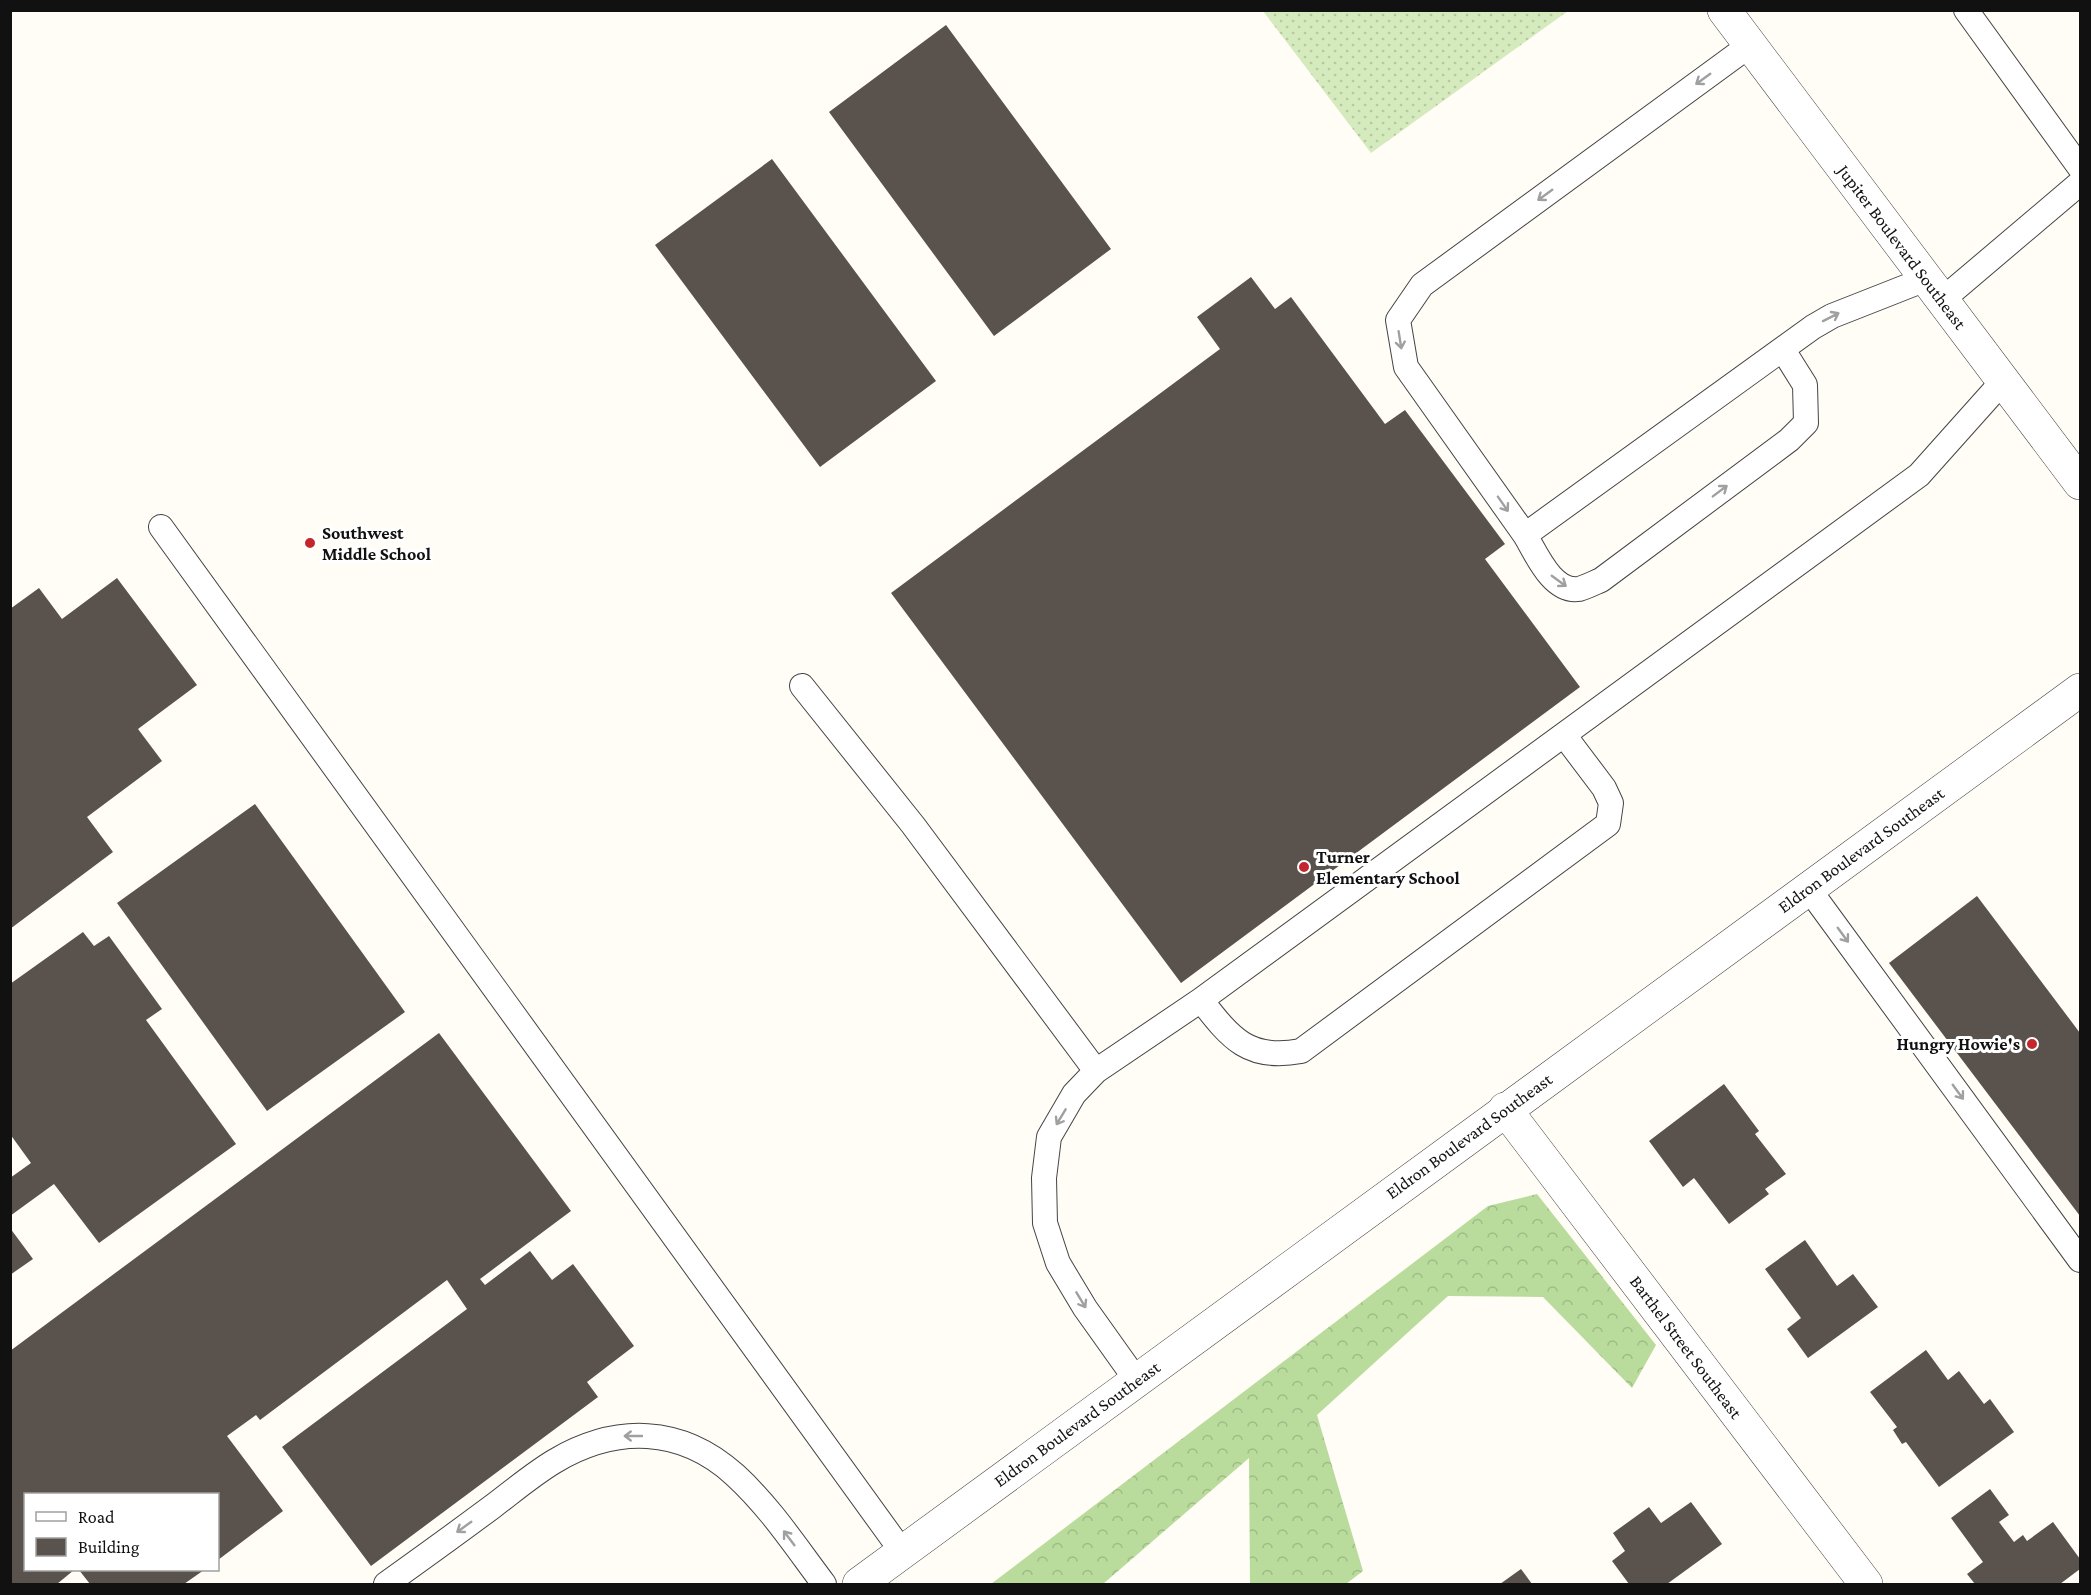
<svg xmlns="http://www.w3.org/2000/svg" width="2091" height="1595" font-family="'Crimson Pro',serif">
<defs>
<pattern id="grass-dots" width="8" height="8" patternUnits="userSpaceOnUse" patternTransform="scale(1.5)"><rect width="8" height="8" fill="#d5ebbd"/><path d="M2 2h.1M6 6h.1" fill="none" stroke="#b6c8a1" stroke-width="1.8" stroke-linecap="round"/></pattern>
<pattern id="forest-crowns" width="20" height="18" patternUnits="userSpaceOnUse" patternTransform="scale(1.5)"><rect width="20" height="18" fill="#b9dc9c"/><path d="M2 6a3 3 0 1 1 6 0M12 15a3 3 0 1 1 6 0" fill="none" stroke="#9ebc85"/></pattern>
</defs>
<rect width="100%" height="100%" fill="#fffdf5"/>
<path fill="url(#grass-dots)" d="M1263,11H1568L1371,153Z"/>
<path fill="url(#forest-crowns)" d="M1537,1194L1656,1345L1632,1388L1543,1297L1448,1296L1317,1415L1363,1571L1346,1584H1250L1249,1458L1103,1584H991L1488,1206Z"/>
<path fill="#5a524d" d="M946,25L1111,249L994,336L829,112Z
M772,159L936,381L820,467L655,245Z
M1251,277L1275,309L1291,297L1385,424L1405,410L1505,544L1485,559L1580,687L1181,983L891,593L1220,349L1197,317Z
M117,578L197,685L138,729L162,761L87,817L113,852L10,929V609L39,588L62,619Z
M255,804L405,1012L267,1111L117,903Z
M1977,896L2080,1033V1216L1889,963Z
M83,932L94,946L109,936L162,1009L146,1020L236,1144L99,1243L54,1184L10,1216V1178L31,1163L10,1134V984Z
M439,1033L571,1211L480,1279L485,1285L530,1251L552,1280L573,1264L634,1346L587,1382L598,1397L371,1566L282,1447L467,1309L447,1280L260,1420L256,1415L227,1436L283,1511L218,1560V1494H26V1570H74L57,1584H10V1351Z
M1724,1084L1759,1131L1755,1134L1786,1174L1765,1189L1769,1194L1729,1224L1694,1178L1683,1187L1649,1141Z
M10,1228L33,1259L10,1275Z
M1805,1240L1837,1286L1853,1274L1878,1307L1808,1358L1787,1329L1801,1318L1765,1269Z
M1926,1350L1948,1380L1959,1371L1984,1404L1990,1399L2014,1432L1939,1487L1906,1442L1902,1444L1893,1430L1897,1427L1870,1392Z
M1990,1489L2009,1515L1999,1522L2014,1542L2023,1535L2027,1541L2053,1522L2080,1559V1569L2060,1584H1975L1967,1574L1983,1562L1951,1518Z
M1691,1502L1722,1544L1667,1584H1629L1612,1561L1625,1551L1613,1533L1649,1507L1661,1523Z
M1521,1569L1532,1584H1500Z
M79,1570H204L184,1584H90Z"/>
<g fill="none" stroke-linecap="round" stroke-linejoin="round">
<defs>
<path id="service" d="M1966,10L2080,168
M1750,45L1422,285L1398,320L1406,367L1525,535L1813,327L1832,316L1926,279
M1942,300L2080,183
M161,527L903,1553
M1525,535C1536,553 1552,593 1579,589C1586,587 1594,583 1601,580L1789,440L1806,423L1805,385L1783,350
M802,686L913,825L1096,1071
M1808,888L2080,1260
M1201,1000C1231,1039 1249,1061 1301,1051L1608,824L1611,803L1604,788L1564,735
M1137,1381L1085,1308L1058,1263L1045,1223L1044,1178L1049,1137L1074,1094L1096,1071L1201,1000L1919,475L2003,381
M386,1584C421,1559 457,1533 492,1507C512,1492 533,1474 555,1461C616,1425 681,1426 735,1475C770,1507 796,1547 824,1584"/>
<path id="minor" d="M1505,1109L1866,1584"/>
<path id="tertiary" d="M1724,10L2080,483
M859,1584L2080,690"/>
</defs>
<use href="#service" stroke="#444" stroke-width="26"/>
<use href="#minor" stroke="#444" stroke-width="34"/>
<use href="#tertiary" stroke="#444" stroke-width="34"/>
<use href="#service" stroke="#fff" stroke-width="24"/>
<use href="#minor" stroke="#fff" stroke-width="33"/>
<use href="#tertiary" stroke="#fff" stroke-width="33"/>
</g>
<defs><path id="oneway-shaft" d="M-6 0H5M1.5-3L5.5 0L1.5 3" fill="none" stroke-width="1.6" stroke-linecap="round" stroke-linejoin="round" transform="scale(1.5)"/></defs>
<g stroke="#a0a0a0">
<use href="#oneway-shaft" transform="translate(1703 79) rotate(144)"/>
<use href="#oneway-shaft" transform="translate(1545 195) rotate(144)"/>
<use href="#oneway-shaft" transform="translate(1831 317) rotate(-27)"/>
<use href="#oneway-shaft" transform="translate(1400 340) rotate(81)"/>
<use href="#oneway-shaft" transform="translate(1720 491) rotate(-37)"/>
<use href="#oneway-shaft" transform="translate(1503 504) rotate(55)"/>
<use href="#oneway-shaft" transform="translate(1559 581) rotate(36)"/>
<use href="#oneway-shaft" transform="translate(1843 935) rotate(54)"/>
<use href="#oneway-shaft" transform="translate(1958 1092) rotate(54)"/>
<use href="#oneway-shaft" transform="translate(1061 1117) rotate(121)"/>
<use href="#oneway-shaft" transform="translate(1081 1300) rotate(59)"/>
<use href="#oneway-shaft" transform="translate(633 1436) rotate(-180)"/>
<use href="#oneway-shaft" transform="translate(464 1527) rotate(144)"/>
<use href="#oneway-shaft" transform="translate(789 1538) rotate(-127)"/>
</g>
<g fill="#c4262e" stroke="#fff" stroke-width="2">
<circle cx="310" cy="543" r="6"/>
<circle cx="1304" cy="867" r="6"/>
<circle cx="2032" cy="1044" r="6"/>
</g>
<g text-anchor="middle" stroke-width="6" stroke-linejoin="round" paint-order="stroke">
<g font-size="18" fill="#111" stroke="#fff">
<text transform="translate(1902 247) rotate(53)" y="6">Jupiter Boulevard Southeast</text>
<text transform="translate(1861 850) rotate(-36)" y="6">Eldron Boulevard Southeast</text>
<text transform="translate(1469 1136) rotate(-36)" y="6">Eldron Boulevard Southeast</text>
<text transform="translate(1686 1347) rotate(53)" y="6">Barthel Street Southeast</text>
<text transform="translate(1077 1424) rotate(-36)" y="6">Eldron Boulevard Southeast</text>
</g>
<g font-size="18" font-weight="bold" fill="#111" stroke="#fff" text-anchor="start">
<text x="322" y="539">Southwest<tspan x="322" dy="21">Middle School</tspan></text>
<text x="1316" y="863">Turner<tspan x="1316" dy="21">Elementary School</tspan></text>
<text x="2020" y="1050" text-anchor="end">Hungry Howie's</text>
</g>
</g>
<rect width="2091" height="1595" fill="none" stroke="#111111" stroke-width="24"/>
<rect x="24" y="1493" width="195" height="78" fill="#ffffff" stroke="#a0a0a0" stroke-width="1.5"/>
<rect x="36" y="1512" width="30" height="9" fill="#ffffff" stroke="#a0a0a0" stroke-width="1.5"/>
<text x="78" y="1523" font-size="18" fill="#111111">Road</text>
<rect x="36" y="1538" width="30" height="18" fill="#5a524d" stroke="#a0a0a0" stroke-width="1.5"/>
<text x="78" y="1553" font-size="18" fill="#111111">Building</text>
</svg>
